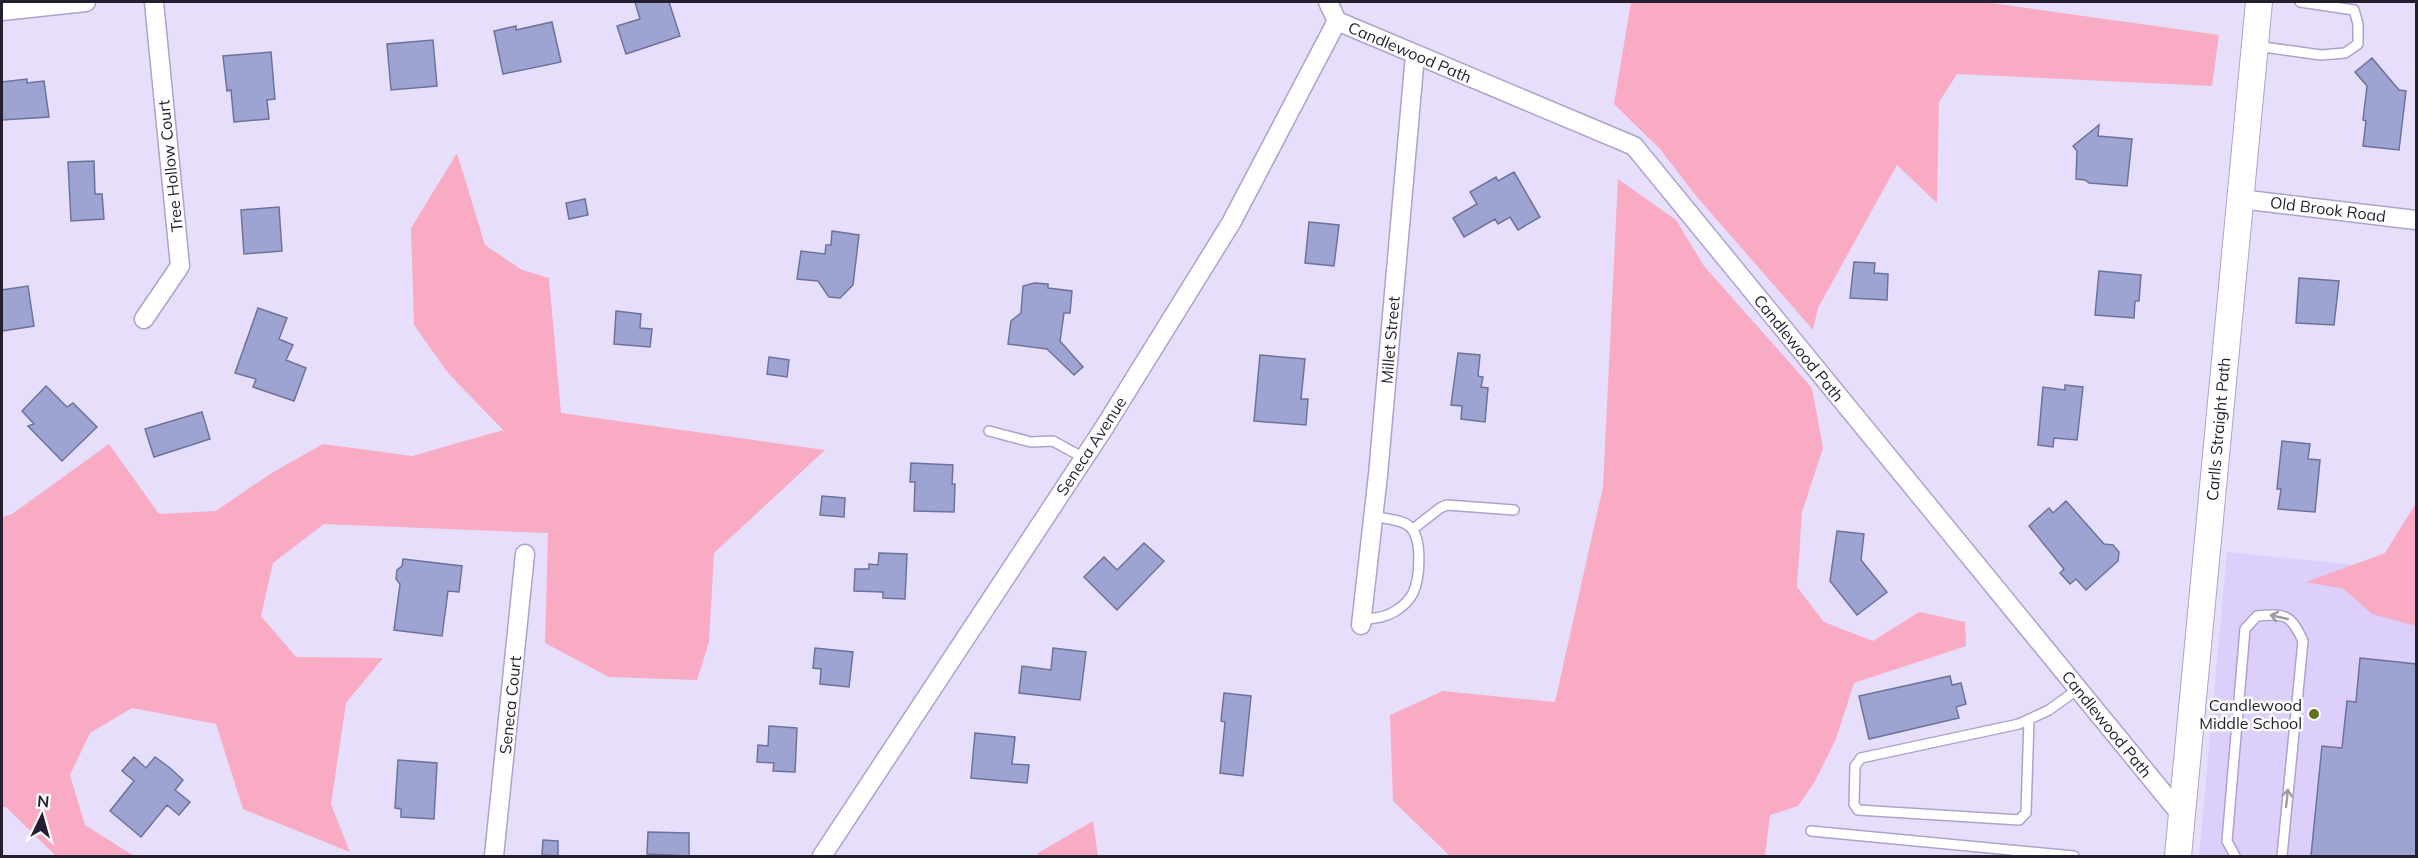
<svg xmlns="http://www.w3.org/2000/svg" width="2418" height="858" font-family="Mulish,sans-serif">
<rect width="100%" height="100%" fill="#e6defb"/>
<path fill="#dccffb" d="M2227,552L2416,571V856H2199Z"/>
<path fill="#f8abc3" d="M1631,2H1985L2219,35L2212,86L1957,74L1939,102L1937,203L1897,165L1818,308L1813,330L1697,197L1660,149L1614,104Z
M457,153L485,245L522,270L549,278L561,413L825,450L714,553L709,642L697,680L609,677L545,643L548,533L324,524L273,563L261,616L296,657L383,658L346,703L331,804L350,852L243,809L216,724L132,708L90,733L70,775L85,825L134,856H56L6,807H2V517L12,514L109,444L159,514L216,511L270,474L323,444L412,456L503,430L448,373L414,325L411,228Z
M1618,179L1676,220L1704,266L1812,388L1823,448L1802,512L1797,587L1824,622L1873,641L1919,612L1965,622L1966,646L1854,683L1836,739L1814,783L1798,806L1770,815L1765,856H1450L1393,801L1390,715L1443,691L1555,702L1603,487Z
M2416,503V626L2372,614L2344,589L2306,582L2385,553Z
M1093,821L1098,856H1038V853Z"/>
<path fill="#9ea4d2" stroke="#6d729d" stroke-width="1.5" d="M635,2H669L680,36L626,54L617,26L640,19Z
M552,22L561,62L503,74L494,31L516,26V30Z
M433,40L437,86L391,90L387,44Z
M271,52L275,99L267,100L269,119L234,122L231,90L227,91L223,56Z
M2372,58L2399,90L2406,91L2399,150L2363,146L2366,121L2363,120L2367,86L2355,72Z
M27,79V83L44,81L49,117L2,120V82Z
M2099,125L2098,136L2132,139L2127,186L2089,183L2085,180L2076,179L2077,151L2073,146Z
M94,161L95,194H102L104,219L71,221L68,162Z
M1514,172L1540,217L1518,230L1510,217L1498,224L1495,219L1464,237L1453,218L1477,204L1470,192L1496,177L1498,181Z
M585,199L588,215L569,219L566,203Z
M279,207L282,251L244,254L241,210Z
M1309,222L1339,225L1334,266L1305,263Z
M832,231L859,235L853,285L840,298L829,297L818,281L797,279L801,251L825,254L826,245H831Z
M1854,262L1875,263L1874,273L1888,274L1887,300L1850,298Z
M2099,271L2141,275L2139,301H2135L2134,318L2095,315Z
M2299,278L2339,281L2334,325L2296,323Z
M1034,283L1048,284V288L1072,291L1070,313H1064L1060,341L1083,367L1074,375L1047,349L1008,344L1011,321L1021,313L1023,286Z
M28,286L34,326L2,331V290Z
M258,308L287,318L279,339L293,345L286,360L306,368L294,401L253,387L256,379L235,373Z
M616,311L641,314L640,328L652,329L650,347L614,344Z
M1458,353L1480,355L1478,376L1483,377L1481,387L1488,388L1485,422L1461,419L1462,406L1451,405Z
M1260,355L1305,359L1301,399H1308L1306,425L1254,421Z
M769,357L789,360L787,377L767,374Z
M2065,385L2083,387L2077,440L2054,438L2053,447L2038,445L2043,387L2065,390Z
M46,386L67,407L73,403L97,427L62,461L28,426L34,424L22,411Z
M202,412L210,439L154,457L145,429Z
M2282,441L2310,444L2308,459L2320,460L2315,512L2278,509L2281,489H2277Z
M911,463L953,465L952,484H955L954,512L914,511L915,482H910Z
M822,496L845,498L844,517L820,515Z
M2066,501L2104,544L2113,545L2119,552L2118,561L2086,590L2076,579L2070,584L2060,573L2064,569L2029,526L2049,508L2053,513Z
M1837,531L1864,534L1861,560L1887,592L1857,615L1830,581Z
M1144,543L1164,561L1117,610L1084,577L1104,557L1117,570Z
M879,553L907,554L905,599L883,598V592L854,591L855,569H869V564L878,565Z
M403,559L462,566L459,592L448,591L442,636L394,630L400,584L396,579L397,570L402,566Z
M815,648L853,652L849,687L820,684L821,669L813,668Z
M1053,648L1086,652L1080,700L1019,693L1022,666L1051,670Z
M2360,658L2416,664V856H2311L2322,746L2342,748L2347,701L2356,702Z
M1950,676L1952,685L1961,683L1966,704L1956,707L1959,718L1869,739L1859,696Z
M1224,693L1251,696L1243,776L1220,773L1225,722L1221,721Z
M769,726L797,728L795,772L773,771L774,763L757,762L758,745L768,746Z
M975,733L1015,737L1012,764L1029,765L1027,783L971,778Z
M134,757L146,768L155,757L170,768L183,780L175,790L190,802L179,815L167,805L141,837L110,811L134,781L122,771Z
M398,760L437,763L434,819L401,817V809L395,808Z
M648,832L689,833V856L647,854Z
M543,840L558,841V856L542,855Z"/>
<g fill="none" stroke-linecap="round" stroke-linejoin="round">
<defs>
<path id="lane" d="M2256,46L2321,55L2345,53L2358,44V24L2354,10L2300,2
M989,431L1031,442L1053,441L1084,458
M1413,529L1440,508L1447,505L1514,510
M1361,620C1374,618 1386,618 1397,610C1403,606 1410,599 1413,593C1420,578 1423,537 1409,526C1401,519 1384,519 1374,516
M2029,720L2026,813L2019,820L1858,810L1854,804L1855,766L1861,758L2019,724L2049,710L2078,689
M1811,831L2074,856
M2235,856L2227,841L2245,629L2257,616C2286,613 2291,615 2303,641L2282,856"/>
<path id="street" d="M1328,2L1337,21L1634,146L2182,816
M2,11L86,2
M2240,199L2416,220
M144,319L180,266L154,2
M1361,625L1378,475L1415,55
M494,856L525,554
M822,856L1104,428L1231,223L1337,21"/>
<path id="secondary" d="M2178,856L2259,2"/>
</defs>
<use href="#lane" stroke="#afa1cf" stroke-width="12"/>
<use href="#street" stroke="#afa1cf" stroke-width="21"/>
<use href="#secondary" stroke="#afa1cf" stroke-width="28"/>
<use href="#lane" stroke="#fff" stroke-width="9"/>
<use href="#street" stroke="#fff" stroke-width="18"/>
<use href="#secondary" stroke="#fff" stroke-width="26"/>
</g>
<defs><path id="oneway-shaft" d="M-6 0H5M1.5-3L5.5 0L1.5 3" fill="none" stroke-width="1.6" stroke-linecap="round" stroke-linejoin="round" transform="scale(1.5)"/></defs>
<g stroke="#9c9aa2">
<use href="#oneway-shaft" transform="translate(2279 617) rotate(-167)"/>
<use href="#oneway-shaft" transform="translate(2287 798) rotate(-84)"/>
</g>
<circle fill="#61701b" stroke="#fff" stroke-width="2" cx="2314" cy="714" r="6"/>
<g text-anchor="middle" stroke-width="5" stroke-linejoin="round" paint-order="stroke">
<g font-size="16" fill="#241e30" stroke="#fff">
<text transform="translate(1410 52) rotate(23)" y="6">Candlewood Path</text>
<text transform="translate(170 166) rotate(-96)" y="6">Tree Hollow Court</text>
<text transform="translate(2328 209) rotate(7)" y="6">Old Brook Road</text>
<text transform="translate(1390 340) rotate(-85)" y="6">Millet Street</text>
<text transform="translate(1799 348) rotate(51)" y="6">Candlewood Path</text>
<text transform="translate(2218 429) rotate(-85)" y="6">Carlls Straight Path</text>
<text transform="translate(1091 446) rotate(-57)" y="6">Seneca Avenue</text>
<text transform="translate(510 705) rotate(-84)" y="6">Seneca Court</text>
<text transform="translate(2107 724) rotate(51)" y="6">Candlewood Path</text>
</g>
<g font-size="16" fill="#241e30" stroke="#fff" text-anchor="end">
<text x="2302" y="711">Candlewood<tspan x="2302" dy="18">Middle School</tspan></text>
</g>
</g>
<rect width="2418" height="858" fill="none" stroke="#241e30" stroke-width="6"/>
<g transform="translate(42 816) rotate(5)" stroke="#ffffff" stroke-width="4.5" paint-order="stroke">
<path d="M0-4.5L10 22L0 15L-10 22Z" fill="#241e30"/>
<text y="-9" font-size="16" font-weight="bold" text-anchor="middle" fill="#241e30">N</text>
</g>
</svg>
